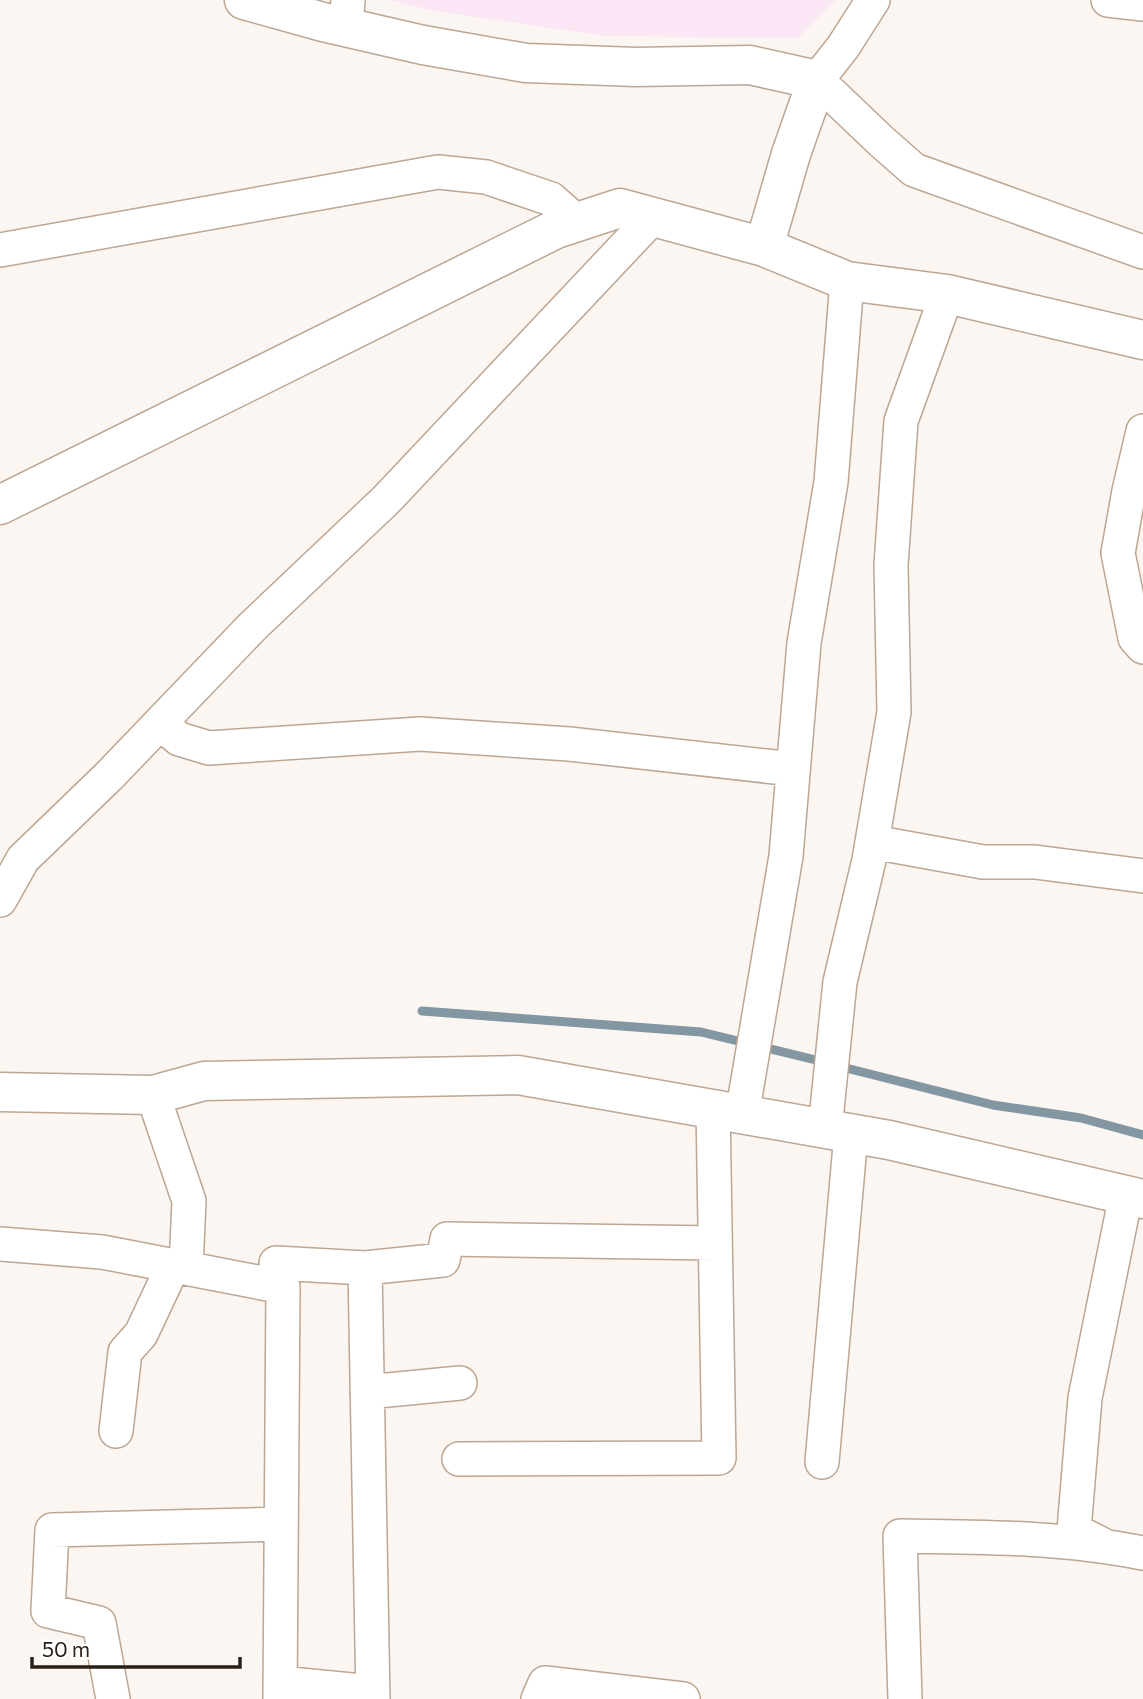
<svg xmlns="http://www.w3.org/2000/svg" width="1143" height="1699" font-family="Commissioner,sans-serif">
<rect width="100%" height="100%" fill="#fbf6f2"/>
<path fill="#fbe6f5" d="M390,0H836L798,38L605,36L435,11Z"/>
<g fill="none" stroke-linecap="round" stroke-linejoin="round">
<path stroke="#8297a2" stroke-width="9" d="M422,1011L701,1032L824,1062
M838,1066L993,1105L1081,1118L1143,1135"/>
<defs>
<path id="street" d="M873,0L843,47L817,80L881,141L914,170L1143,252
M1108,0L1143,4
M346,27L348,0
M0,250L438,172L486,177L551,199L577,222
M1143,431L1129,491L1118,553L1135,638L1143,647
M160,723L179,739L209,748L420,734L569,744L793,769
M873,842L983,862H1035L1143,876
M0,900L23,859L109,776L252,627L386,500L653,217
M153,1095L189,1201L186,1268
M742,1115L786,856L804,643L831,482L847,281
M825,1129L840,982L869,860L894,712L891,565L901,421L947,294
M0,1244L102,1252L283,1287L280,1699
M365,1268L443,1260L447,1239L715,1243
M283,1287L276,1263L365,1268L373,1699
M367,1392L460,1383
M116,1431L125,1352L141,1334L173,1266
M459,1459L719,1458L713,1109
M822,1462L851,1134
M1103,1545L1074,1530L1085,1398L1126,1195
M280,1683L372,1692
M113,1699L99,1623L48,1611L52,1530L281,1524
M538,1699L545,1683L683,1699
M905,1699L900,1536C982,1537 1063,1537 1143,1553"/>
<path id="secondary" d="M244,0L323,22L423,45L526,63L636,67L750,65L817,80L791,154L764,247L847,281L947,294L1143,340
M0,505L556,229L620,208L764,247
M0,1092L153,1095L204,1081L518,1075L889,1140L1143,1199"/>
</defs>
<use href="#street" stroke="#bda692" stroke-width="36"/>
<use href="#secondary" stroke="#bda692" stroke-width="41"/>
<use href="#street" stroke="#fff" stroke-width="33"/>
<use href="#secondary" stroke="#fff" stroke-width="38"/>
</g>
<path d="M32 1657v10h208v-10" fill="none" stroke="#292018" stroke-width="3.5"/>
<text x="42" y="1657" font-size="21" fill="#292018" stroke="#ffffff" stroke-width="5" paint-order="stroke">50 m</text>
</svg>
